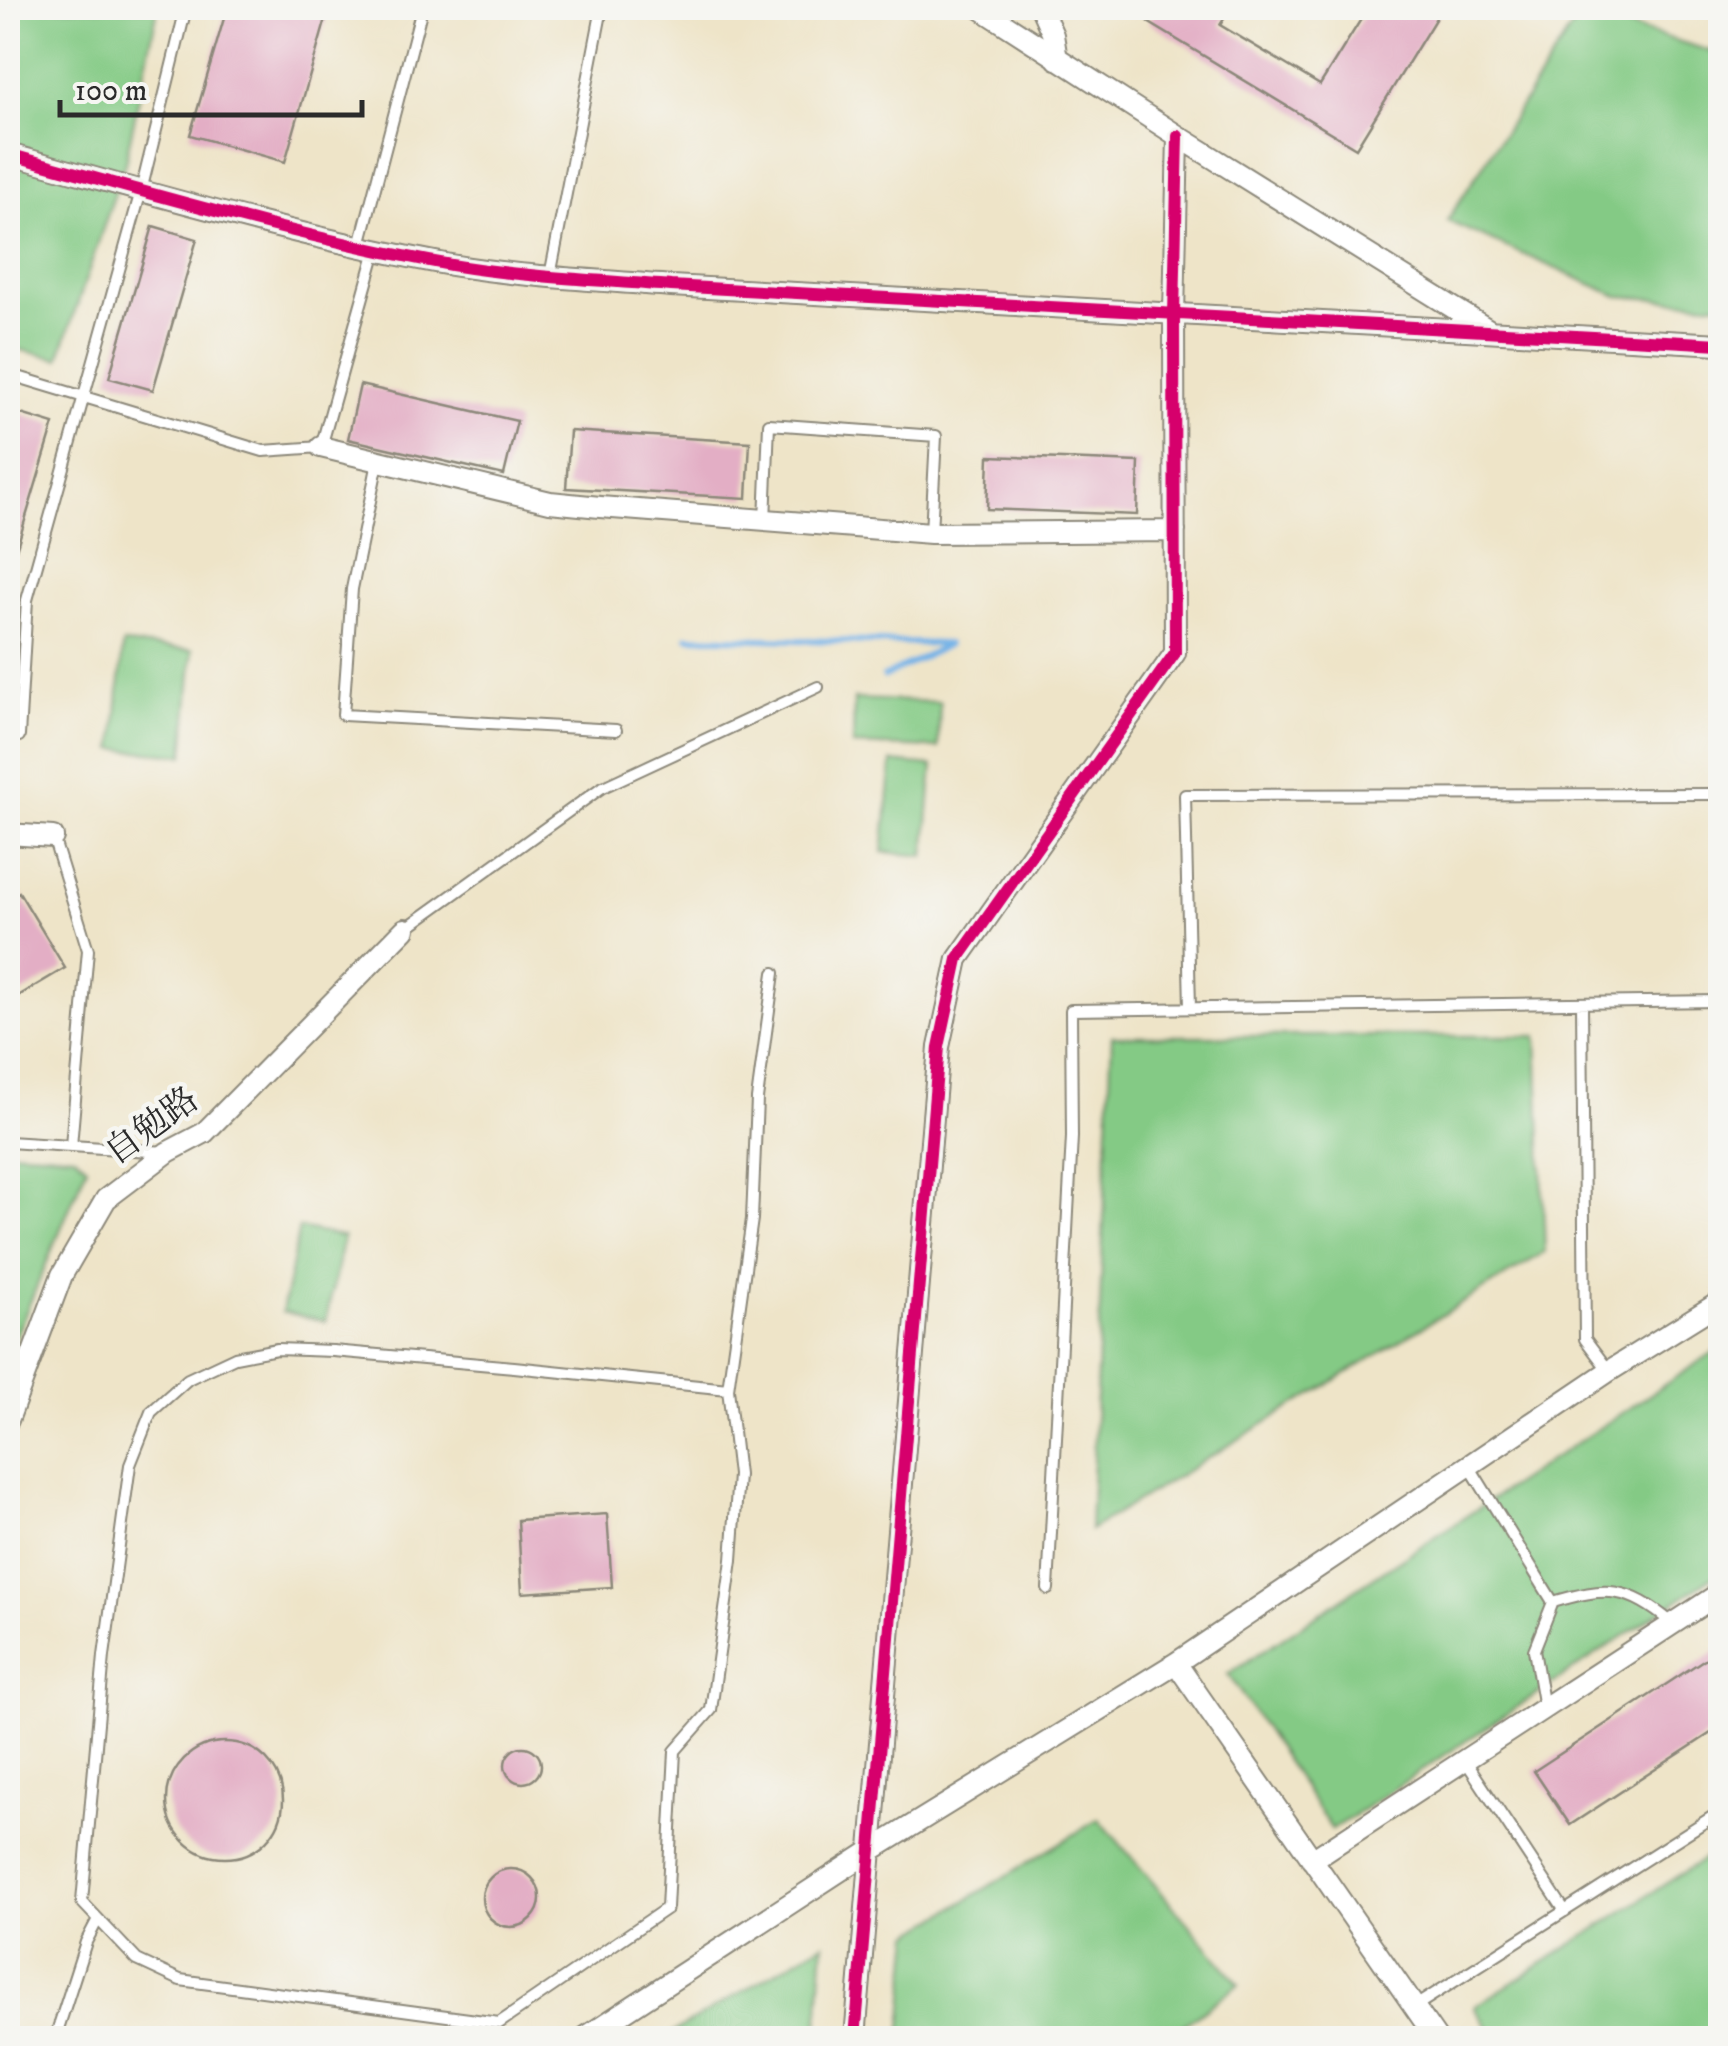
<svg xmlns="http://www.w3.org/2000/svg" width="1728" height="2046" font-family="'IM FELL DW Pica','Noto Serif TC',serif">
<rect width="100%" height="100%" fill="#f6f6f2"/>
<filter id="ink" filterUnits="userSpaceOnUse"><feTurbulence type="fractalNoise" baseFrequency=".01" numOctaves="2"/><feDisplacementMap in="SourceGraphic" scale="20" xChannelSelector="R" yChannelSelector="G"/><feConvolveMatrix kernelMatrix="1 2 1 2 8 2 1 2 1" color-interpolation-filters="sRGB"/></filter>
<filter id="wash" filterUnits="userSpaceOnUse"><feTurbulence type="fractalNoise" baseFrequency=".0048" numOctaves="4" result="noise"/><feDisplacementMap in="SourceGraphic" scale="40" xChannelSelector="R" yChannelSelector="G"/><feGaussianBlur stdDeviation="2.25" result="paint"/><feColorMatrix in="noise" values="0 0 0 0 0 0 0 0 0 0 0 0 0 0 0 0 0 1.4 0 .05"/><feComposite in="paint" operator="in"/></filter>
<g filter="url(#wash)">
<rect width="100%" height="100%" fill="#eee4c8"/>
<path fill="#84ca85" stroke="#587a58" stroke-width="2.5" d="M8,8H158L125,163L59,359L8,347Z
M1582,12L1720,54V304L1618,296L1447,221Z
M123,644L193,650L184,755L114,749Z
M854,699L940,702L938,748L853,745Z
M892,762L933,766L925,856L883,852Z
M1112,1036H1537L1545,1252L1090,1530Z
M8,1151L74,1155L87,1166L8,1355Z
M299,1228L343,1237L326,1321L282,1312Z
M1720,1348V1572L1332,1830L1228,1674Z
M1099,1819L1239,1984L1167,2038H901L911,1934Z
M1720,1849V2038H1495L1474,2007Z
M824,1943L817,2038H664Z"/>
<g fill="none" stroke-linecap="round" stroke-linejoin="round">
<path stroke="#73b2e7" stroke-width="6" d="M688,637L948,644
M884,677L947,645"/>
</g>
<g id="blocks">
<path fill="#e3aec5" d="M227,8H329L285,162L190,135Z
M1157,8H1231L1220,25L1320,85L1368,8H1442L1356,148L1148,22Z
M153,226L197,239L153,390L109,378Z
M360,385L517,421L504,475L348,439Z
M8,410L54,424L10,570H8Z
M570,431L750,442L747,498L566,488Z
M989,456L1139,462L1137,515L987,509Z
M19,892L65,968L8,1002V899Z
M607,1514L612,1587L522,1593L518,1520Z
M1720,1649V1727L1570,1825L1534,1771Z
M167 1800a58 58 0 1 1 116 0a58 58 0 1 1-116 0Z
M505 1765a18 18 0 1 1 36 0a18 18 0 1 1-36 0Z
M482 1898a29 29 0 1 1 58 0a29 29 0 1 1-58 0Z"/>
</g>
</g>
<g filter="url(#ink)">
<use href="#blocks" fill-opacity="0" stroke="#8c887a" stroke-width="2.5"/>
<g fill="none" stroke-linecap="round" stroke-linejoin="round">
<defs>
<path id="service" d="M360,245L422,8
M550,276L602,8
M8,374L263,451L321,447L376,250
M378,462L352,589L343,715L616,730
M765,521L769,424L936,436L931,533
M8,736H19L27,600L141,191L186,8
M53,837L88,950L71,1146
M405,929L601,788L818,687
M1582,1003L1585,1339L1609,1371
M1190,1008L1185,795L1720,794
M8,1142L166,1152
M728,1389L514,1367L333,1351L277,1349L235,1357L188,1379L151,1412L130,1465L104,1656L82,1902L137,1960L180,1980L499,2023L667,1908L675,1751L711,1710L732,1560L738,1475L728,1389L752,1219L757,1099L774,973
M1468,1464L1553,1602
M1048,1589L1072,1137L1071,1010L1720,1001
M1544,1708L1534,1650L1553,1602C1607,1586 1627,1586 1672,1623
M1465,1760L1565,1911
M1414,2007L1720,1812
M55,2038L86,1942L98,1919"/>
<path id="minor" d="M980,8L1178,136L1489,330
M1041,8L1053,35L1057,59
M8,154C154,194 301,238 451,265C523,277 598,280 671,286L1720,344
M321,447L550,502L600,507L931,533L1175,531
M8,834L53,837
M8,1420L62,1275L106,1199L168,1152L204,1133L405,929
M1176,1663L1436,2038
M1312,1860L1720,1593
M584,2038L869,1852L1176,1663L1609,1371L1720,1302
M855,2038L939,1047L958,959L1175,653L1174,315L1178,136"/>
</defs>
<use href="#service" stroke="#8c887a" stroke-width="14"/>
<use href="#minor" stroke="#8c887a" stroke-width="24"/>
<use href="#service" stroke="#fff" stroke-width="10"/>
<use href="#minor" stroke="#fff" stroke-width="20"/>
<defs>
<path id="cycleway" d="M8,154C154,194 301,238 451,265C523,277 598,280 671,286L1720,344
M855,2038L939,1047L958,959L1175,653L1174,315L1178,136"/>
</defs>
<use href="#cycleway" stroke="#f6f6f2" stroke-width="19"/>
<use href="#cycleway" stroke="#d6006c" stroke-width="12"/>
</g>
</g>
<g text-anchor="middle" stroke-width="9" stroke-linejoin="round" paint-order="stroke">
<g font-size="35" fill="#2b2b2b" stroke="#f6f6f2">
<text transform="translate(151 1125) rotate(-36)" y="12">自勉路</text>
</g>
</g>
<rect width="1728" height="2046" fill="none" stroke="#f6f6f2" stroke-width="40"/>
<path d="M60 100v15h302v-15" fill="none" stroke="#2b2b2b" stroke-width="5"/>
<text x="75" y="100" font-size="30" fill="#2b2b2b" stroke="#f6f6f2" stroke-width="8" paint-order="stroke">100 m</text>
</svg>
